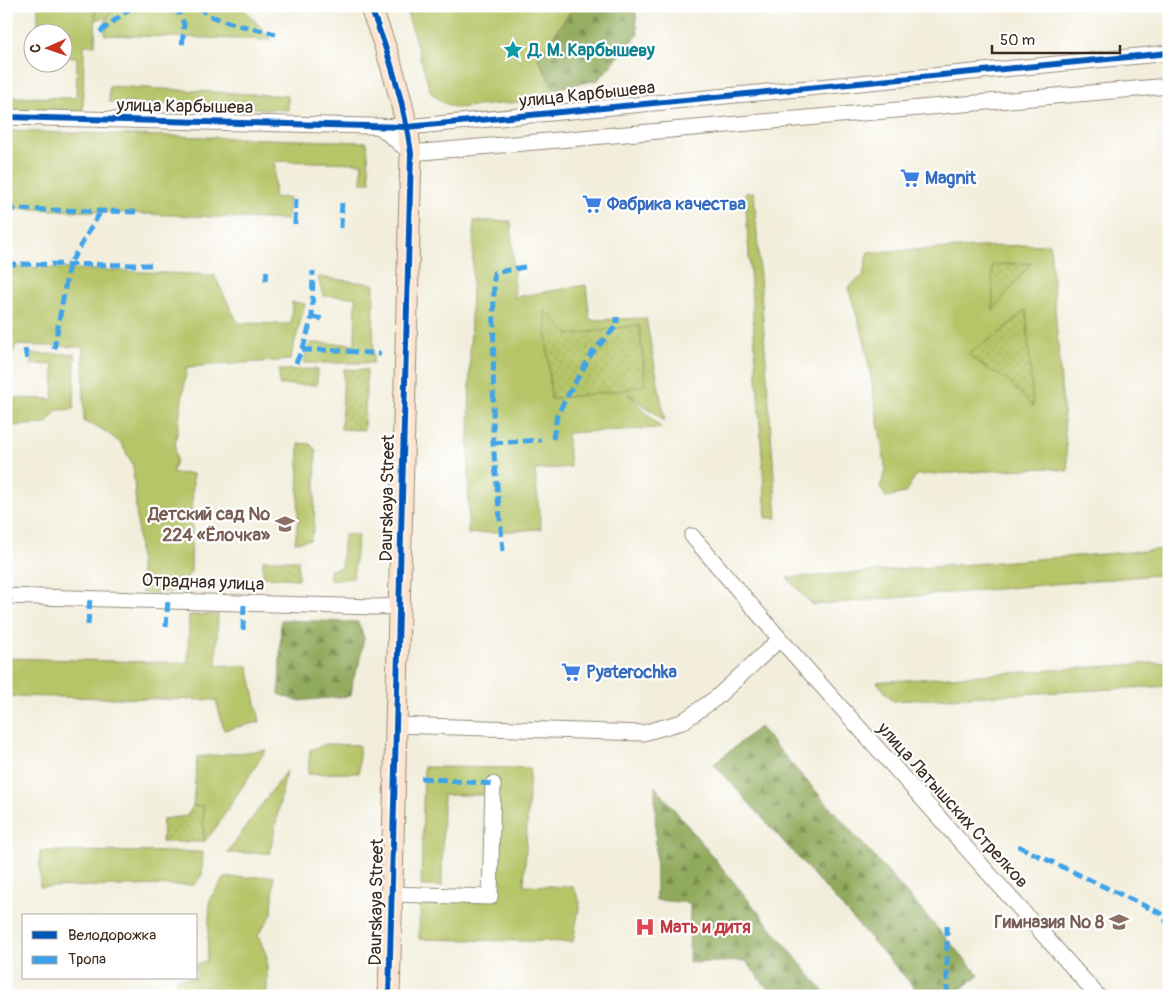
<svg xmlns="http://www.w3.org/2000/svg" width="1175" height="1002" font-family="Pangolin,sans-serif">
<defs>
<pattern id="forest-firs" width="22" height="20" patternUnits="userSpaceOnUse" patternTransform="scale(1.25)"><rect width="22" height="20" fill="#90aa5c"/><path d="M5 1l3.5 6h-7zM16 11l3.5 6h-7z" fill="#778b4b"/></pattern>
<pattern id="park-dots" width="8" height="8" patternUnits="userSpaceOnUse" patternTransform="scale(1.25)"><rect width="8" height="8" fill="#b5c568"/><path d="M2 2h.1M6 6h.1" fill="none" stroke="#9da95a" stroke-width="1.8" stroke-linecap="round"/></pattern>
</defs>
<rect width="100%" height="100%" fill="#fff"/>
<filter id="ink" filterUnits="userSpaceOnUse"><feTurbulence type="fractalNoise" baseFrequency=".02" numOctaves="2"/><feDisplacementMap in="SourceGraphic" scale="10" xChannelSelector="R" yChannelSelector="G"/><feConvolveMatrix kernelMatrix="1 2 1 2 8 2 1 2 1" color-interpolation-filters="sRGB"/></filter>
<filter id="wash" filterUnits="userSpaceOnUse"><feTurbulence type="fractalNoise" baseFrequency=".0096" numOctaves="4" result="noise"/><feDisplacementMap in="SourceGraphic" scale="20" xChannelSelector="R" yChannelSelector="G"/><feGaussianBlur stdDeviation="1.12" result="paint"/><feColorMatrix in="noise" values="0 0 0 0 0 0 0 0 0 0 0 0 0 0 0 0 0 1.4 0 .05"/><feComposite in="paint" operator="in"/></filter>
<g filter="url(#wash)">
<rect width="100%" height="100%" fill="#f2eedb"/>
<path fill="#b5c568" stroke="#787843" d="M38,6H96L95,45H84L83,114L6,111V97L76,98L77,57H63L62,32H38Z
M116,6H241L272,40L105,35V21Z
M410,6H574L538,58L554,89L531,101L455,108L441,101L431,93L408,16Z
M109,86L288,96V110L109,102Z
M6,131L367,142L370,182H361L362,163L275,161L274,197L289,198L287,220L6,208Z
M754,192L777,518H766L745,193Z
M474,221H511L515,297L586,285L590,320L646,318L665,421L628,393L661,428L567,433L570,467L535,470L541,529L468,534L470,352Z
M1050,244L1068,471L1045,468L916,475L905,493L886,497L880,487L886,471L865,342L848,287L863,276L868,252Z
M6,266L214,275L238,323L291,324L292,302L305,304L290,360L187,367L175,446L176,460L172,473L193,474L191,571C174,597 171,593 142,593L133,465L121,443L100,428L84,422L83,347L16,345L8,363L7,398L53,399L54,365L32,364L31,354H75L74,409L57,410L46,424L6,426Z
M318,277L374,284L373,363H303L310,343L355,344L356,297L323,296Z
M299,443L310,444L316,450L314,528L310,540L295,542L298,519Z
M344,535H358L353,578L330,580V570L341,568Z
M1169,549V574L813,605L787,578Z
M218,614L216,665L248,666L260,722L224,730L216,700L6,696V658L188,663L189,615Z
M1169,662V686L893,701L877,682Z
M326,744L359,745V773L308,774L310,750Z
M266,750L215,829L204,842L203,807L193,806L197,757Z
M424,767L530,768L524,885L573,887L580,902L573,942L419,939L420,898L491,899L489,780L482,795H443L442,886H421Z
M286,771L270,853H227Z
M40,851L203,852L202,875L194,885L40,887Z
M274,876L272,914L258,935L267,957V996H174L177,978H196V965L207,960L210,898L225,878Z"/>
<path fill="url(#forest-firs)" stroke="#666a3d" d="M574,6H635L638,35L598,80L554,89L538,58Z
M281,620L358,622L364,638L359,664L353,680L351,696L297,701L279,694Z
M759,727L979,975L952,996H922L714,764Z
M655,786L827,996H773L746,961L689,963L690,903L656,900Z"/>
<path fill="url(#park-dots)" stroke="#787843" d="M96,6H116L107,17L95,20Z
M1031,263L993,310L992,265Z
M1026,309L1033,406L1006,379L985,367L968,354L1002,331Z
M545,310L570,335L639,325L646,384L624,390L551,399Z
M317,369V385H279V370Z
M344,369L367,370L364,430L341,429Z
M263,560H298V579L263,577Z
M193,806H203L204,842H162L163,819L187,816Z"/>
</g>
<g filter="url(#ink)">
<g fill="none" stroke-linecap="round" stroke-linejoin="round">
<defs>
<path id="street" d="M6,117L407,127L1169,53
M380,127L411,153L1169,86
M692,536L780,639L1098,996
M6,596L375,607L399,606
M395,725L643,733L682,722L716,698L780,639
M391,894L490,897L493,784"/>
<path id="secondary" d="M370,6C389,53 404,103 411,153L389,996"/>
</defs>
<use href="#street" stroke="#968c7c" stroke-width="17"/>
<use href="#secondary" stroke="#968c7c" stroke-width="23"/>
<use href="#street" stroke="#fff" stroke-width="15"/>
<use href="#secondary" stroke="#fce5d0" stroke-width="21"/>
<path stroke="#3fa3ea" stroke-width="5" stroke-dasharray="10 5" stroke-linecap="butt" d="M176,6L184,24L182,48
M199,6L207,15L234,24L276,34
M100,32L133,6
M6,209L139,212
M295,224L296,198
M341,228L342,199
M6,264L154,265
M266,281L267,268
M312,317L323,319
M25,349L28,364
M54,349L69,265L101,211
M302,350H334L381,354
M296,363L304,345L312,317L313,271
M553,439L557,415L573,386L592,353L617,325V317
M493,443L541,440
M503,551L493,443L494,273L529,266
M8,622L10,596
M88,625L90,598
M166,627L168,600
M243,630L244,603
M421,778L493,784
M1018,846L1162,914L1169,926
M947,996V924"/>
<defs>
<path id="cycleway" d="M370,6C389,53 404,103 411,153L389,996
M6,117L407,127L1169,53"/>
</defs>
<use href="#cycleway" stroke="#fff" stroke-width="9"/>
<use href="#cycleway" stroke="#0057b8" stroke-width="6"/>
</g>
</g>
<defs>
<symbol id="sight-bare" viewBox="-9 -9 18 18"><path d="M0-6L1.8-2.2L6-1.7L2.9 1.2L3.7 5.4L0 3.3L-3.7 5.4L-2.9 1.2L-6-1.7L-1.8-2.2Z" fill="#0f9aa8" stroke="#fff" stroke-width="2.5" paint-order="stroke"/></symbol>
<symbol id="supermarket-bare" viewBox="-9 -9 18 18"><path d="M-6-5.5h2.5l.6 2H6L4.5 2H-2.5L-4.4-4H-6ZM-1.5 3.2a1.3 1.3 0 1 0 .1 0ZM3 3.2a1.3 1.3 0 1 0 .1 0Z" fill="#3f7fe0" stroke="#fff" stroke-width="2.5" paint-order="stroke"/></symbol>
<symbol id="school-bare" viewBox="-9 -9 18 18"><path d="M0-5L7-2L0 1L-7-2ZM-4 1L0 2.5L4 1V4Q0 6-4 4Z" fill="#8d6e63" stroke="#fff" stroke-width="2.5" paint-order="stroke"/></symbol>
<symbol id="hospital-bare" viewBox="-9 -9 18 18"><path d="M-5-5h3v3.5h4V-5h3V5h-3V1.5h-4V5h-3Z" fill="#e0444e" stroke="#fff" stroke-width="2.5" paint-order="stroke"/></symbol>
</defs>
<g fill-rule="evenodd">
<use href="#sight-bare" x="499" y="36" width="28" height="28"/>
<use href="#supermarket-bare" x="896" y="164" width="28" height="28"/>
<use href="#supermarket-bare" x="578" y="190" width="28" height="28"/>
<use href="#school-bare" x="271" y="510" width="28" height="28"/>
<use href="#supermarket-bare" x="557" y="658" width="28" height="28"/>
<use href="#school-bare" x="1105" y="908" width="28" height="28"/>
<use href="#hospital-bare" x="631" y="913" width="28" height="28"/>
</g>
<g text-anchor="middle" stroke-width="4.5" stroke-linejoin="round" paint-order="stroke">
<g font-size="18" font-weight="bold" fill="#0d838f" stroke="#fff" text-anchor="start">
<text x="528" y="56">Д. М. Карбышеву</text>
</g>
<g font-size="18" fill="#3b2a1e" stroke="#fff">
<text transform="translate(587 94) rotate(-6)" y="6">улица Карбышева</text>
<text transform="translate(185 106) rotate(1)" y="6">улица Карбышева</text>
<text transform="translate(387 498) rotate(-89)" y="6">Daurskaya Street</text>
<text transform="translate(203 582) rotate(2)" y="6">Отрадная улица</text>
<text transform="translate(953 805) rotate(48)" y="6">улица Латышских Стрелков</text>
<text transform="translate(376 902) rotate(-89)" y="6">Daurskaya Street</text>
</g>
<g font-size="18" font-weight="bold" fill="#366cbe" stroke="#fff" text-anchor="start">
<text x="925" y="184">Magnit</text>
<text x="607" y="210">Фабрика качества</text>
<text x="586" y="678">Pyaterochka</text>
</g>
<g font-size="18" font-weight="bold" fill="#785e54" stroke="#fff" text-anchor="end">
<text x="270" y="520">Детский сад №<tspan x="270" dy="21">224 «Ёлочка»</tspan></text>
<text x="1104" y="928">Гимназия № 8</text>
</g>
<g font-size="18" font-weight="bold" fill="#be3a42" stroke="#fff" text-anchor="start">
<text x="660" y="933">Мать и дитя</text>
</g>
</g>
<rect width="1175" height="1002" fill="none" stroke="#fff" stroke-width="25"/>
<rect x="22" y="914" width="175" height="65" fill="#ffffff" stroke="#b1aaa5"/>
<rect x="32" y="931" width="25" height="8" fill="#0057b8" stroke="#b1aaa5"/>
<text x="68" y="940" font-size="15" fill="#3b2a1e">Велодорожка</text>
<rect x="32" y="956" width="25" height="8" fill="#3fa3ea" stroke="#b1aaa5"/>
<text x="68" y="964" font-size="15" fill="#3b2a1e">Тропа</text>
<g transform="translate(48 48) rotate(268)"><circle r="24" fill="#ffffff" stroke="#b1aaa5"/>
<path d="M0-4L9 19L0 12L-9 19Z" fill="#c8321e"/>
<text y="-8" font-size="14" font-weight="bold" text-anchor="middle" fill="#3b2a1e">С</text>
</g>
<path d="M992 45v8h128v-8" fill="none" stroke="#3b2a1e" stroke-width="2.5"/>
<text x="1000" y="45" font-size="15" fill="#3b2a1e" stroke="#ffffff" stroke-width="4" paint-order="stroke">50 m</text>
</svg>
